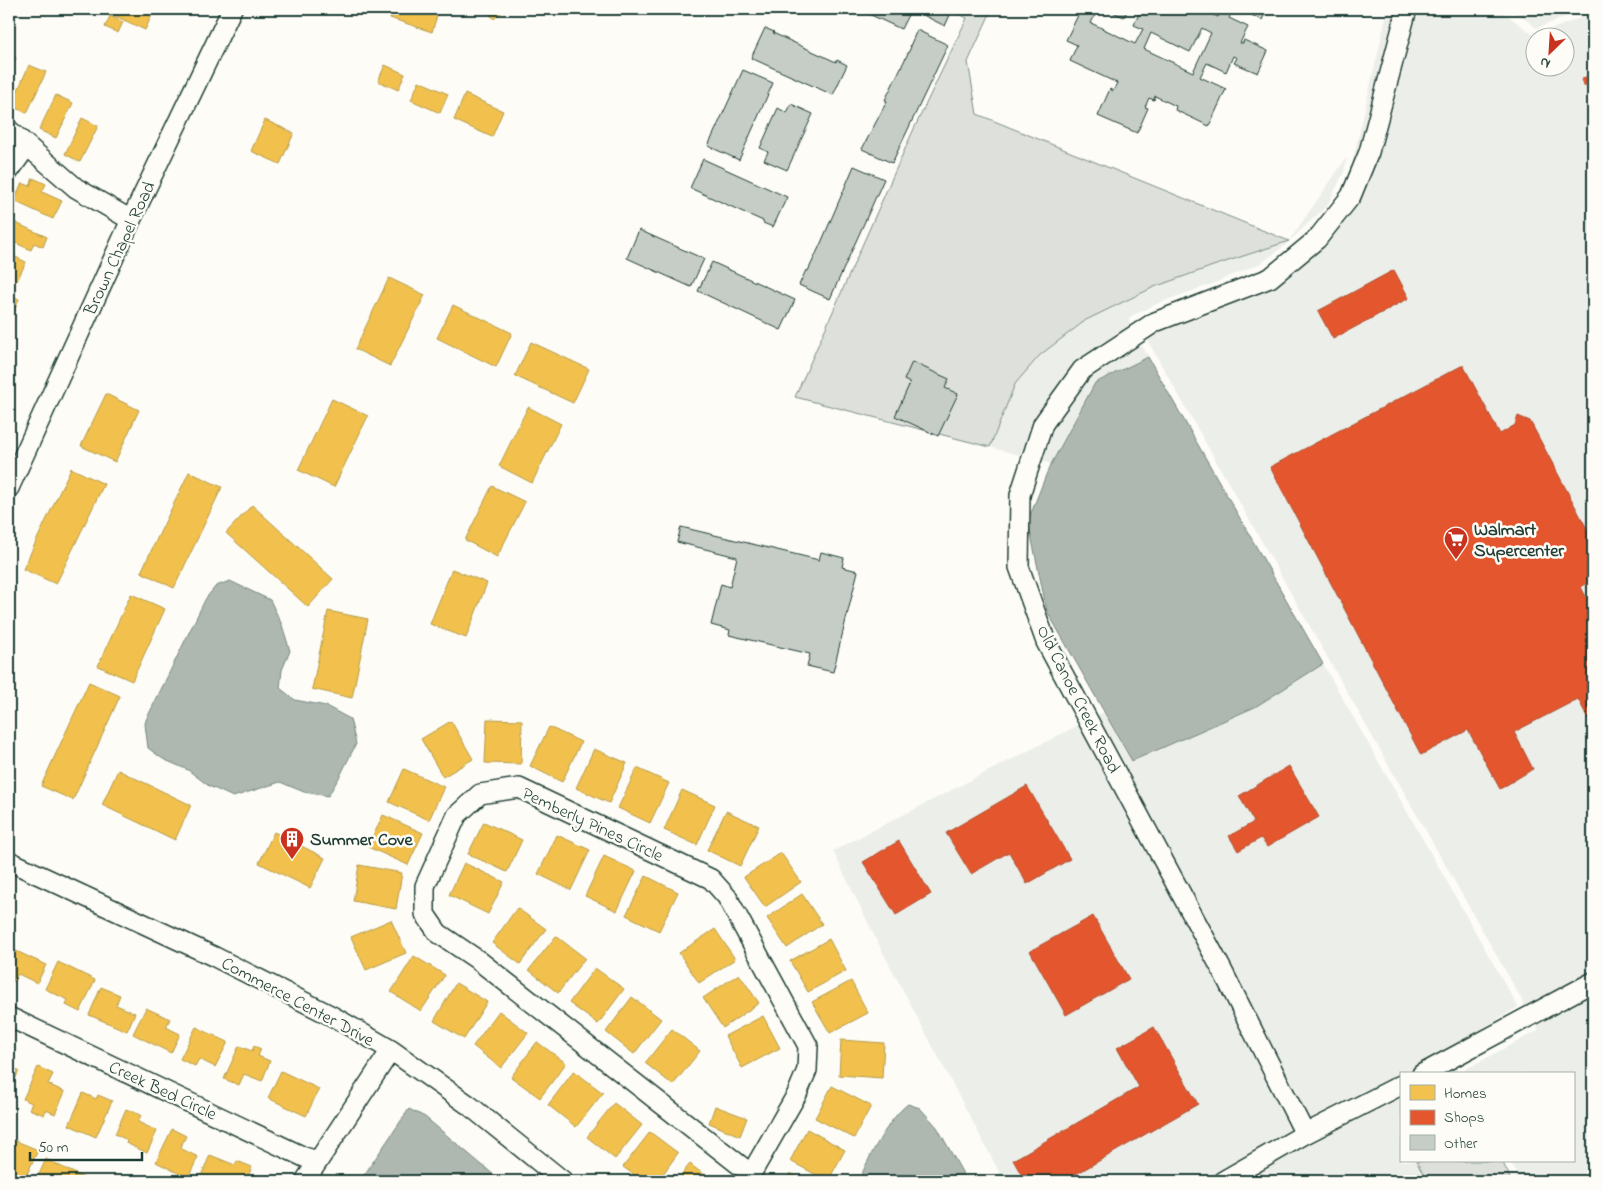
<svg xmlns="http://www.w3.org/2000/svg" width="1602" height="1190" font-family="'Indie Flower',sans-serif">
<rect width="100%" height="100%" fill="#fdfcf7"/>
<filter id="ink" filterUnits="userSpaceOnUse"><feTurbulence type="fractalNoise" baseFrequency=".02" numOctaves="2"/><feDisplacementMap in="SourceGraphic" scale="10" xChannelSelector="R" yChannelSelector="G"/><feConvolveMatrix kernelMatrix="1 2 1 2 8 2 1 2 1" color-interpolation-filters="sRGB"/></filter>
<g filter="url(#ink)">
<path fill="#eceee9" fill-rule="evenodd" d="M1388,9H1499L1535,36L1593,13V1181H1516V1172L1510,1161H1573V1074H1464L1462,1071L1539,1030L1136,320L1214,291L1264,269L1287,253L1320,223L1341,194L1350,173ZM1534,38H1564V68H1534Z
M1511,9H1586L1537,28Z
M1347,157L1344,172L1327,206L1283,247L1261,263L1212,284L1161,302L1131,316L1129,321L1130,325L1155,368L1147,357L1095,383L1052,464L990,447L1015,384L1040,355L1086,320L1154,287L1213,266L1289,241Z
M1323,664L1518,1007L1455,1045L1465,1062L1458,1066L1456,1074H1401V1161H1416L1427,1181H1004L877,941L833,851L1104,712L1132,761L1255,707Z"/>
<path fill="#dde0db" stroke="#7e8e88" d="M948,9H992L968,62L977,114L1289,241L1213,266L1154,287L1086,320L1040,355L1015,384L990,447L795,397L912,133L967,18Z
M1416,1161H1502L1509,1175L1510,1181H1427Z"/>
<path fill="#aeb8b1" stroke="#75877f" d="M1148,357L1323,664L1255,707L1132,761L1047,611L1028,521L1048,470L1095,383Z
M230,581L270,600L282,625L290,651L282,670L280,688L295,700L326,706L350,719L356,744L340,776L328,796L304,792L280,782L233,797L209,786L188,770L163,759L148,748L145,724L146,720L206,598L216,586Z
M908,1104L920,1108L937,1127L967,1181H859C868,1158 889,1118 908,1104Z
M409,1109L425,1117L501,1181H360Z"/>
<path fill="#f2c14e" stroke="#b39946" d="M111,9H146L153,13L145,30L109,13Z
M393,9H439L432,32L390,18Z
M485,9H505L494,19Z
M110,16L123,22L118,33L105,27Z
M9,54L16,58L9,72Z
M29,65L46,72L27,113L11,106Z
M385,65L405,74L398,90L378,81Z
M419,81L448,94L440,113L411,100Z
M465,94L503,111L492,137L454,120Z
M56,95L73,103L56,138L39,130Z
M82,118L98,126L80,162L65,154Z
M265,120L294,133L280,164L251,151Z
M33,178L46,184L42,192L62,201L53,219L14,201L22,183L30,186Z
M9,220L47,237L43,247L34,243L31,250L9,240Z
M9,254L26,262L17,281L9,277Z
M389,278L425,295L390,366L355,349Z
M9,294L19,299L12,316L9,314Z
M453,305L512,333L496,367L437,338Z
M531,342L589,369L573,403L515,376Z
M106,394L139,410L115,462L81,446Z
M332,399L368,416L334,487L298,470Z
M528,407L561,424L532,483L499,466Z
M71,468L104,484L56,584L23,569Z
M189,472L222,487L174,588L141,572Z
M492,486L525,502L497,557L465,540Z
M252,505L333,579L308,607L226,533Z
M452,569L487,583L466,638L430,624Z
M131,594L165,609L132,681L98,666Z
M328,611L368,619L352,698L312,689Z
M89,682L120,696L73,800L41,786Z
M487,719L522,720L521,764L485,763Z
M451,721L473,759L443,777L421,739Z
M549,727L581,742L562,782L530,766Z
M594,749L627,763L609,803L576,788Z
M637,768L669,783L650,823L618,808Z
M404,769L444,787L429,820L389,802Z
M118,770L191,805L175,840L102,805Z
M682,790L715,805L697,845L664,830Z
M726,811L759,826L740,866L707,850Z
M383,815L423,833L408,865L368,847Z
M484,822L522,840L507,872L468,854Z
M274,832L325,858L310,888L259,863Z
M557,835L590,850L571,890L538,874Z
M781,853L801,882L765,907L744,877Z
M604,856L636,871L617,911L585,896Z
M464,863L504,882L488,914L449,895Z
M359,865L402,873L396,909L353,901Z
M646,876L678,892L659,931L626,915Z
M802,894L822,924L787,948L767,918Z
M517,908L546,929L520,964L492,943Z
M391,920L406,953L366,970L351,937Z
M715,929L735,959L699,983L679,953Z
M556,936L585,958L558,993L529,970Z
M829,939L846,971L808,992L790,961Z
M12,949L46,965L37,983L18,974L14,981L9,979V955Z
M414,956L445,975L421,1011L391,992Z
M58,962L95,980L80,1012L66,1005L68,1000L45,989Z
M595,968L624,989L598,1024L569,1003Z
M739,974L759,1003L723,1028L703,998Z
M851,981L868,1013L830,1033L812,1002Z
M456,983L487,1002L464,1039L434,1021Z
M101,987L120,995L116,1005L135,1013L127,1031L89,1015Z
M632,997L661,1019L634,1054L606,1032Z
M146,1008L170,1019L166,1027L180,1034L171,1053L133,1034Z
M499,1011L528,1033L501,1068L473,1046Z
M763,1016L780,1048L742,1068L725,1036Z
M196,1027L228,1042L215,1067L199,1059L195,1066L180,1059Z
M672,1029L700,1051L673,1085L645,1063Z
M841,1040L884,1043L882,1078L839,1075Z
M537,1042L566,1063L540,1098L511,1077Z
M239,1046L252,1051L254,1046L261,1049L258,1056L270,1061L262,1081L244,1074L239,1085L224,1079Z
M9,1066L19,1071L9,1092Z
M38,1067L53,1074L48,1084L65,1092L55,1114L46,1110L44,1115L29,1109L32,1103L23,1099Z
M281,1071L319,1089L306,1116L268,1098Z
M574,1071L603,1093L576,1127L548,1105Z
M832,1086L871,1106L854,1138L815,1118Z
M83,1093L96,1099L98,1095L112,1101L96,1137L69,1125Z
M614,1103L642,1125L615,1159L587,1137Z
M715,1106L747,1118L740,1136L709,1123Z
M126,1109L141,1115L138,1122L157,1131L147,1153L126,1143L127,1140L115,1134Z
M172,1129L186,1136L180,1148L198,1157L188,1178L156,1162Z
M807,1129L845,1150L828,1181L790,1161Z
M650,1132L678,1153L658,1181H643L623,1167Z
M9,1138L38,1150L24,1181H20L9,1176L14,1164L9,1162Z
M210,1155L235,1165L237,1161L252,1167L246,1181H199Z
M46,1159L84,1178L83,1181H36Z
M690,1164L712,1181H676Z
M790,1173L805,1181H786Z"/>
<path fill="#e4572e" stroke="#a94f30" d="M1593,72V80L1584,86L1581,80Z
M1394,270L1409,298L1333,339L1318,311Z
M1463,365L1500,434L1515,425L1518,416L1530,421L1593,540V580L1581,587L1593,610V728L1578,699L1514,732L1533,769L1500,789L1468,730L1421,755L1270,467Z
M1289,766L1319,817L1267,847L1261,838L1238,851L1229,836L1254,822L1239,796Z
M1027,786L1070,859L1027,884L1009,852L971,874L946,833Z
M899,841L931,894L896,915L863,862Z
M1093,916L1129,979L1066,1015L1030,951Z
M1154,1027L1198,1104L1064,1181H1025L1013,1160L1139,1087L1117,1048Z"/>
<path fill="#c6cdc7" stroke="#1f3d34" fill-rule="evenodd" d="M858,9H911L901,29Z
M928,9H938L950,15L945,26L925,16Z
M1081,9H1098L1091,23L1135,44L1143,29L1134,25L1141,9H1200L1218,17L1222,9H1233L1229,18L1248,27L1240,43H1243L1244,40L1268,51L1258,73L1234,63L1237,58L1233,56L1226,72L1207,63L1200,77L1226,89L1209,126L1175,110L1176,106L1155,96L1154,100L1149,98L1145,107L1148,108L1137,133L1098,116L1110,89L1113,91L1117,83L1070,61L1077,45L1066,40ZM1202,28L1211,33L1193,72L1144,49L1151,33L1190,52Z
M1106,9H1128L1124,17Z
M1239,9H1267L1262,20Z
M765,28L774,32L773,33L836,62L837,60L847,65L833,95L751,58Z
M917,30L948,45L892,163L862,149L887,101L885,100L911,47L910,46Z
M743,70L773,83L739,160L708,146Z
M791,104L813,114L787,170L764,160L768,152L760,148L778,108L787,113Z
M703,159L787,197L773,227L763,223V221L690,188Z
M854,166L884,179L830,299L799,285L806,270L808,271L821,243Z
M639,230L704,259L691,287L627,258Z
M712,262L795,300L781,330L698,291Z
M912,362L949,379L945,388L958,394L938,436L895,416L910,383L904,380Z
M681,527L819,560L821,552L844,558L842,567L858,571L833,672L807,666L810,654L729,635L730,630L711,625L721,584L730,587L737,557L677,542Z"/>
<g fill="none" stroke-linecap="round" stroke-linejoin="round">
<defs>
<path id="minor" d="M9,130L76,188L131,220
M9,171L27,146
M9,488L131,220L232,9
M9,861L215,957L332,1016L391,1050L470,1106L563,1181
M9,1017L304,1157L318,1161
M1422,1074L1593,982
M1305,1134L1222,970L1046,642L1019,567L1020,495L1043,424L1082,370L1155,322L1270,278L1317,239L1351,196L1369,152L1407,9
M305,1181L391,1050
M745,1181L751,1174L797,1094L807,1070L808,1046L727,897L711,879L519,788L480,794L457,815L425,886V914L438,933L478,960L751,1174L752,1181
M1223,1181L1305,1134L1401,1085"/>
</defs>
<use href="#minor" stroke="#1f3d34" stroke-width="22"/>
<use href="#minor" stroke="#fdfcf7" stroke-width="19"/>
</g>
</g>
<defs>
<symbol id="supermarket-pin" viewBox="-11 -11 22 30"><path d="M0 17L-7.5 6A9.5 9.5 0 1 1 7.5 6Z" fill="#c8321e" stroke="#fdfcf7"/><path d="M-6-5.5h2.5l.6 2H6L4.5 2H-2.5L-4.4-4H-6ZM-1.5 3.2a1.3 1.3 0 1 0 .1 0ZM3 3.2a1.3 1.3 0 1 0 .1 0Z" fill="#fff"/></symbol>
<symbol id="building-pin" viewBox="-11 -11 22 30"><path d="M0 17L-7.5 6A9.5 9.5 0 1 1 7.5 6Z" fill="#c8321e" stroke="#fdfcf7"/><path d="M-4-6H4V6H1V3H-1V6H-4ZM-2.5-4.3h1.7v1.8h-1.7ZM.8-4.3h1.7v1.8H.8ZM-2.5-1h1.7V.8h-1.7ZM.8-1h1.7V.8H.8Z" fill="#fff"/></symbol>
</defs>
<g fill-rule="evenodd">
<use href="#supermarket-pin" x="1442" y="525" width="28" height="38"/>
<use href="#building-pin" x="278" y="825" width="28" height="38"/>
</g>
<g text-anchor="middle" stroke-width="5" stroke-linejoin="round" paint-order="stroke">
<g font-size="18" fill="#1f3d34" stroke="#fdfcf7">
<text transform="translate(119 248) rotate(-65)" y="6">Brown Chapel Road</text>
<text transform="translate(1079 699) rotate(63)" y="6">Old Canoe Creek Road</text>
<text transform="translate(593 824) rotate(25)" y="6">Pemberly Pines Circle</text>
<text transform="translate(298 1001) rotate(28)" y="6">Commerce Center Drive</text>
<text transform="translate(163 1090) rotate(25)" y="6">Creek Bed Circle</text>
</g>
<g font-size="18" font-weight="bold" fill="#1f3d34" stroke="#fdfcf7" text-anchor="start">
<text x="1474" y="535">Walmart<tspan x="1474" dy="21">Supercenter</tspan></text>
<text x="310" y="845">Summer Cove</text>
</g>
</g>
<rect width="1602" height="1190" fill="none" stroke="#fdfcf7" stroke-width="30"/>
<rect x="15" y="15" width="1572" height="1160" fill="none" stroke="#1f3d34" stroke-width="2" filter="url(#ink)"/>
<rect x="1400" y="1072" width="175" height="90" fill="#fdfcf7" stroke="#a4b0a9"/>
<rect x="1410" y="1085" width="25" height="15" fill="#f2c14e" stroke="#a4b0a9"/>
<text x="1444" y="1098" font-size="15" fill="#1f3d34">Homes</text>
<rect x="1410" y="1110" width="25" height="15" fill="#e4572e" stroke="#a4b0a9"/>
<text x="1444" y="1122" font-size="15" fill="#1f3d34">Shops</text>
<rect x="1410" y="1135" width="25" height="15" fill="#c6cdc7" stroke="#a4b0a9"/>
<text x="1444" y="1148" font-size="15" fill="#1f3d34">Other</text>
<g transform="translate(1550 52) rotate(205)"><circle r="24" fill="#fdfcf7" stroke="#a4b0a9"/>
<path d="M0-4L9 19L0 12L-9 19Z" fill="#c8321e"/>
<text y="-8" font-size="14" font-weight="bold" text-anchor="middle" fill="#1f3d34">N</text>
</g>
<path d="M30 1152v8h112v-8" fill="none" stroke="#1f3d34" stroke-width="2.5"/>
<text x="38" y="1152" font-size="15" fill="#1f3d34" stroke="#fdfcf7" stroke-width="4" paint-order="stroke">50 m</text>
</svg>
